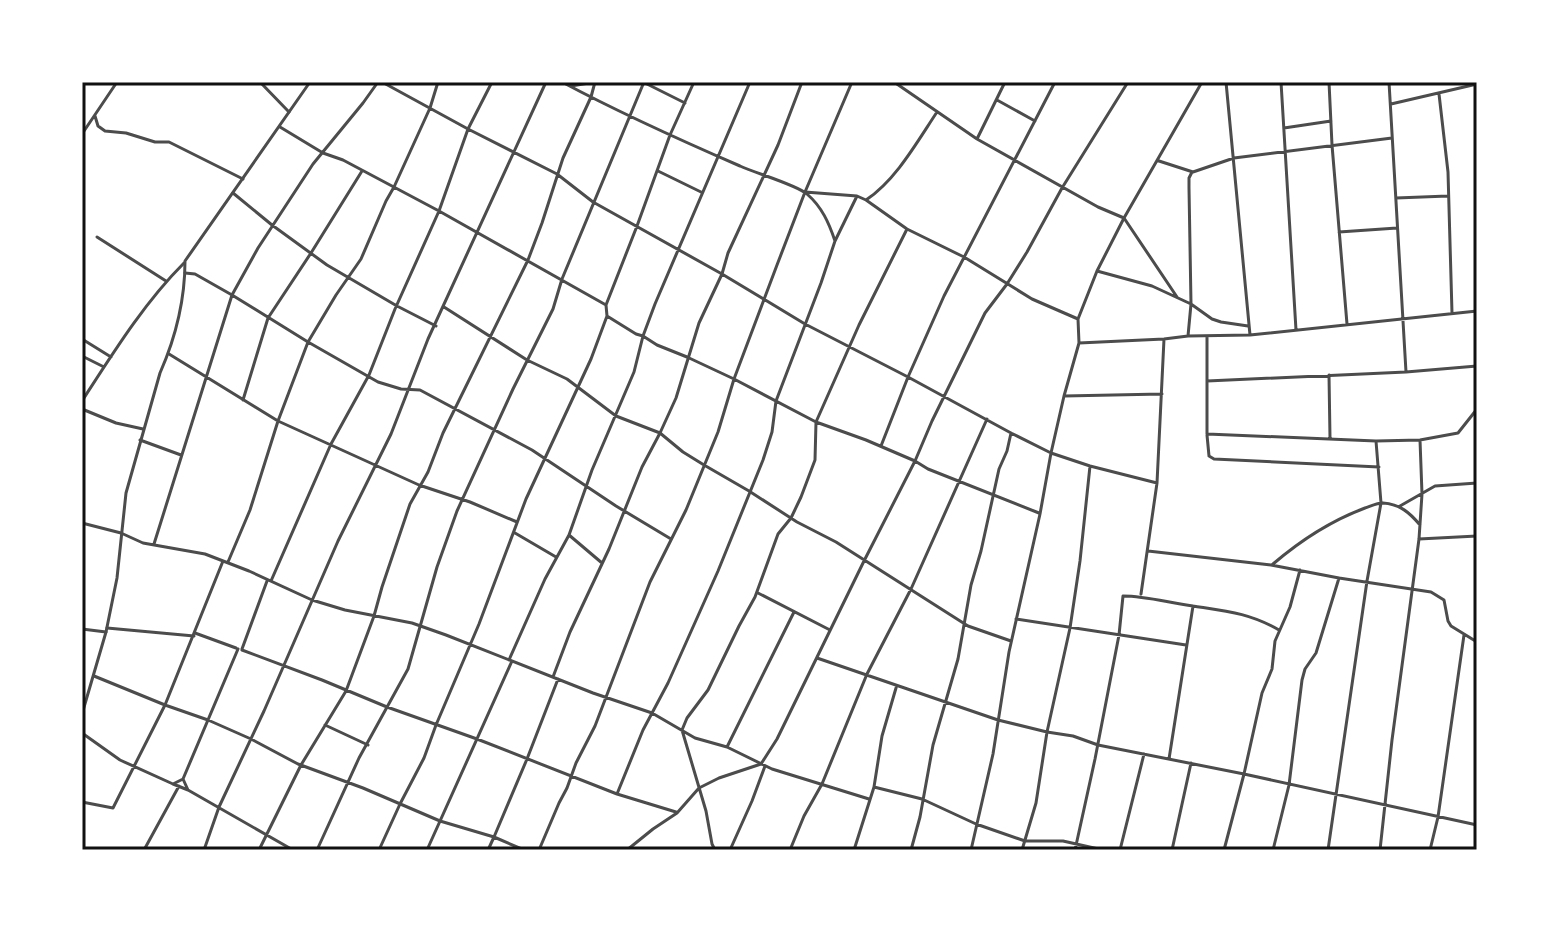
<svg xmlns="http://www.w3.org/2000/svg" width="1559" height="932" font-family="Inter,sans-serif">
<rect width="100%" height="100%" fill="#fff"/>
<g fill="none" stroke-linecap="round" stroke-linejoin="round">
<path stroke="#4c4c4c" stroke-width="3" d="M260,82L289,112
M382,82L468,129L557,174L593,202L722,274L805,324L908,377L1011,433L1051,453L1090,466L1157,483
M562,82C620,113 680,140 740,166C755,173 797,185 807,194C822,207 829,223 835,241
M643,82L685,103
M894,82L977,139L1098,207L1124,218L1177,297
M1226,82L1250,335
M1281,82L1296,330
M1329,82L1332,145L1347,324
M1389,82L1406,372
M571,86L595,82
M1439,94L1448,172L1452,313
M997,100L1035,121
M1391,104L1477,84
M95,116L98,126L105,131L126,133L155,142H169L243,179
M280,127L323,153L343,160L439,211L606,305
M1284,128L1331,121
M82,134L117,82
M977,139L1005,82
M1159,161L1193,172L1234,158L1392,138
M658,171L701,192
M805,192L857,196L866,200C896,180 917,142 937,112
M233,193L272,225L327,265L397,306L436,326
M1396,198L1448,196
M866,200L907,229L964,257L1032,299L1078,319
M1339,232L1397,228
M97,237L166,281
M1097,271L1152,286L1191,304L1212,319L1221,322L1248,326
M185,273L195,274L232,295L308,342L378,382L401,389L420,390L532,450L616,506L671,539
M444,307L527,360L567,379L616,416L660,433L683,452L704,465L749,491L797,522L836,542L968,626L1011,641
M607,316L636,334L643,336L657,345L687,357L734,379L816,422L866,440L915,461L928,469L1039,513
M1188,336L1191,304L1189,188V178L1192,172
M1207,336V434L1376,441L1420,440L1458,433L1477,409
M82,339L111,357
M1079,343L1164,339L1188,336L1250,335L1477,311
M169,354L278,421L419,485L470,502L517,522
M82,356L104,367
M1329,375L1330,438
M1207,381L1406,372L1477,366
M1064,396L1162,394
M243,400L268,318L311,253L362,171
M82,401C113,353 144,303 184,263
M82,409L116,423L143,429
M1207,435L1209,456L1214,459L1379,467
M140,440L181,455
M881,446L908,377L944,296L1055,82
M1400,506L1435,486L1477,483
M82,523L121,533L143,543L205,554L249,571L312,600L345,610L412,623L446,635L593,693L652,713L695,738L727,747L772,769L869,799
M515,533L556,557
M569,535L602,563
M1419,539L1477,536
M154,544L232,295L258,248L313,164L363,103L378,82
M1148,551L1271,565L1339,578L1431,592L1444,600L1448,621L1451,626L1477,642
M228,562L250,510L278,421L308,342L336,295L361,259L386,201L394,187L430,108L438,82
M1273,564C1301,540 1330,521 1365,508C1371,506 1377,503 1383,503C1400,504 1410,513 1420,525
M271,581L331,444L369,375L395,309L439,211L468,129L492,82
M758,593L830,630
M1141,594L1157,483L1164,339
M1016,619L1186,645
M107,628L194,636
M82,629L106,632
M195,633L236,648
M242,649L267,581
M242,650L322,680L387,707L477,739L617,794
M817,658L998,720L1047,732L1073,736L1098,745L1244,774L1262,693L1272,669L1275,641L1290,607L1300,570
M509,660L545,579L569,535L592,470L634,372L643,336L655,304L750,82
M94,676L165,705L223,561
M553,677L570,632L609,549L642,467L660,433L676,398L699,323L722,274L728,253L778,145L802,82
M325,725L368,745
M82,733L120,760L173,784L183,779
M727,747L794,612
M1169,759L1193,606
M173,784L188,790L293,850
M874,787L922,799L976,824L1025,841H1063L1103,850
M188,790L183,779L238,649
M82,802L113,808L165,705L208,720L251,739L298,764L363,788L440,821L494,837L527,759L558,679
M676,812L617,794L643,730L668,683L718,571L763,460L772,432L776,401L821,283L835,241L857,196
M144,850L179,786
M204,850L219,807L264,711L338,541L391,434L428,339L546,82
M259,850L301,765L346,691L374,616L382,587L410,504L428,472L443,433L528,260L542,223L563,158L591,97L595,82
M317,850L359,758L408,669L437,567L457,511L513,389L553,309L562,279L644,82
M379,850L400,804L424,758L436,725L479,624L526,499L591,359L607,316L606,305L637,226L670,135L694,82
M427,850L512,661
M488,850L494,837L524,850
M539,850L559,803L567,788L576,763L595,726L650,582L686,510L718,432L734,379L777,265L805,192L852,82
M627,850L653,829L677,813L699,788L719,778L761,764L777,739L864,561L915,461L932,421L985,313L1007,284L1027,252L1062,188L1128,82
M715,850L712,844L706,811L682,730L687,718L708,690L739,626L755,597L778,534L791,518L801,497L815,460L816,422L859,325L907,229
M730,850L752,801L765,766
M790,850L804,816L822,784L867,674L911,589L987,419
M854,850L874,787L882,736L896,688
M911,850L920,817L933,745L958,659L971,585L981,551L999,469L1007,451L1011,433
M971,850L993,754L1009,652L1040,514L1051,453L1064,396L1079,343L1078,319L1097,271L1124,218L1202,82
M1022,850L1036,803L1047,732L1070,628L1080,561L1090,466
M1075,850L1095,759L1119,635L1123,596C1147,596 1169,603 1193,606C1226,611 1250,613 1279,630
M1120,850L1144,754
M1172,850L1191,763
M1224,850L1244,774L1477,825
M1273,850L1289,785L1302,680L1305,669L1316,653L1339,578
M1328,850L1367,581L1381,503L1376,441
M1380,850L1392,740L1419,539L1422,494L1420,440
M1430,850L1438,817L1464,635
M1476,850L1477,846"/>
<path stroke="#4c4c4c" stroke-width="3" d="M82,714L106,632L117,578L126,493L160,373C175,339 185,299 185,261L310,82"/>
</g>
<rect width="1559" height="932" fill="none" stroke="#ffffff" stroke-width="168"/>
<rect x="84" y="84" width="1391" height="764" fill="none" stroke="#111" stroke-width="3"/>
</svg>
